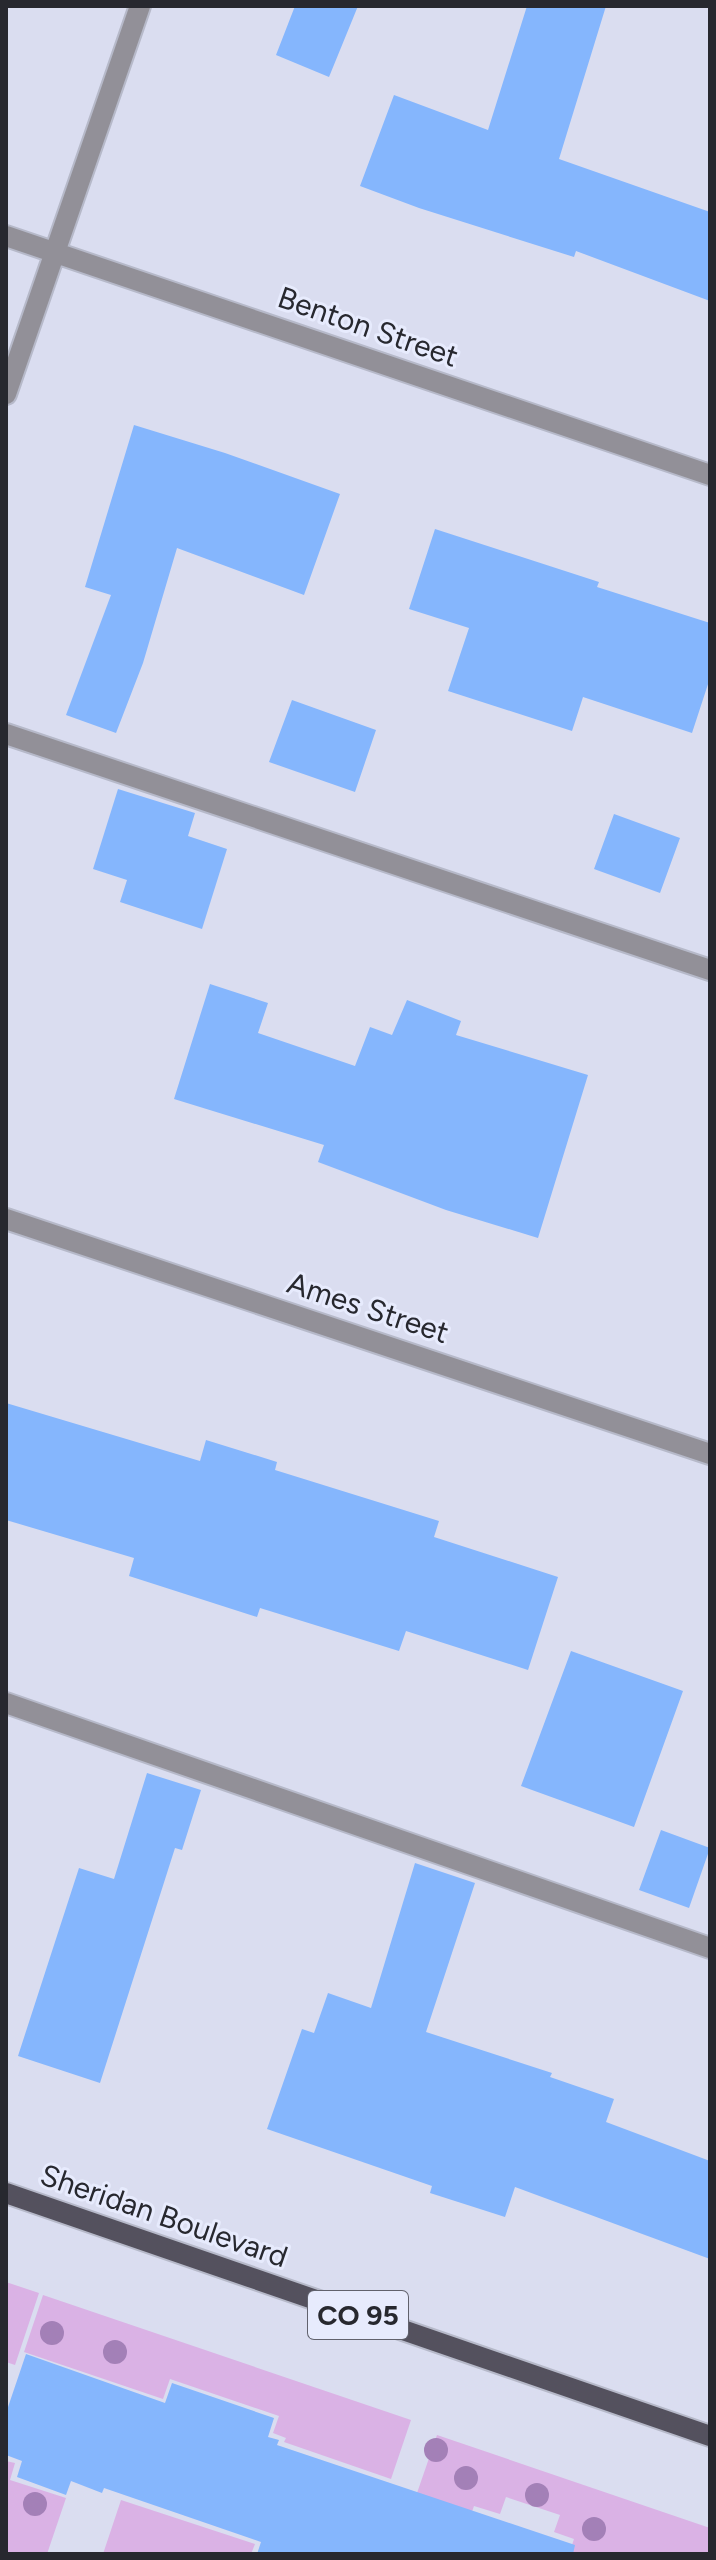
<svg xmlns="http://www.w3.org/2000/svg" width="716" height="2560" font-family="Figtree,sans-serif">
<rect width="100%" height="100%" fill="#daddf0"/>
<path fill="#dab2e5" d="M6,2282L39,2293L15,2365L6,2362L8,2349Z
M43,2295L411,2420L391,2479L284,2442L286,2438L273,2433L279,2416L170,2379L163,2399L24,2352Z
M437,2435L710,2528V2554H569L574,2539L554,2532L560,2515L506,2497L500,2514L474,2506L457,2554H396Z
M6,2461L15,2463L10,2480L66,2498L47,2554H6Z
M121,2500L255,2544L251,2554H103Z"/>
<path fill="#85b6fd" d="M295,6H358L329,77L276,55Z
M527,6H606L559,159L710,212V301L576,251L574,257L419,208L360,186L394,95L488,130Z
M134,425L225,453L340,494L304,595L177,548L143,663L116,733L66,715L111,595L85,587Z
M435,529L599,582L597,587L710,623V678L692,733L583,697L572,731L448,691L469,628L409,609Z
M292,700L376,730L355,792L269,762Z
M118,789L195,813L188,836L227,849L202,929L120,902L127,880L93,869Z
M614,814L680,838L660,893L594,869Z
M210,984L268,1003L258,1033L355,1066L370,1027L392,1035L407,1000L461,1021L456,1035L588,1075L538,1238L446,1210L318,1162L324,1145L174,1099Z
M6,1403L200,1461L206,1440L277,1462L275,1470L439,1521L434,1537L558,1577L528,1670L406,1631L399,1651L260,1608L257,1617L129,1576L134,1558L6,1520Z
M571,1651L683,1691L634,1827L521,1786Z
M147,1773L201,1790L182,1850L175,1848L100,2083L18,2056L79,1868L114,1879Z
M661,1830L710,1848L689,1908L639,1890Z
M415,1863L475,1883L426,2032L552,2073L550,2077L614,2099L606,2122L710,2161V2259L515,2187L505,2217L430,2193L432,2186L267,2129L302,2029L314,2033L328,1993L371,2008Z
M26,2354L165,2403L172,2383L274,2418L268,2437L279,2440L277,2445L575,2545L573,2554H257L261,2542L104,2488L102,2493L71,2481L66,2495L17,2477L22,2461L6,2455V2413Z"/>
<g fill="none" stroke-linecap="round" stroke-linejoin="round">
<defs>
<path id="lane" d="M6,734L710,970
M6,1703L710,1948"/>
<path id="street" d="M6,236L710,475
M6,394L140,6
M6,1219L710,1454"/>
<path id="primary" d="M6,2193L710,2436"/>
</defs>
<use href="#lane" stroke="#b6b9c9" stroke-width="24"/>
<use href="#street" stroke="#b6b9c9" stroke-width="24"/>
<use href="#primary" stroke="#b6b9c9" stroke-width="24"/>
<use href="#lane" stroke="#929098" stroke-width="20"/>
<use href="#street" stroke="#929098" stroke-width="20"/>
<use href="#primary" stroke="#54515e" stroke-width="20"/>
</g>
<g fill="#a380b7">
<circle cx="52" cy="2333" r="12"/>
<circle cx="115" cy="2352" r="12"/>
<circle cx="436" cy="2450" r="12"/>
<circle cx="466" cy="2478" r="12"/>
<circle cx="537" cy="2495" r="12"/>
<circle cx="35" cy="2504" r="12"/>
<circle cx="594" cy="2529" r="12"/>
</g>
<g text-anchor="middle" stroke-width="6" stroke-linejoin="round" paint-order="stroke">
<rect fill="#e7ebfd" stroke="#61626d" stroke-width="2" x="308" y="2291" width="100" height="48" rx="6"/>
<g font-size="28" font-weight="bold" fill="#27282f">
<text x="358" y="2325">CO 95</text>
</g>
<g font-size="30" fill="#27282f" stroke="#e7ebfd">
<text transform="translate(368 327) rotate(19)" y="10">Benton Street</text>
<text transform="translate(368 1308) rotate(18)" y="10">Ames Street</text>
<text transform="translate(164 2216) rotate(19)" y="10">Sheridan Boulevard</text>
</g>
</g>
<rect width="716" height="2560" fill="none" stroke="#27282f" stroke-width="16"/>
</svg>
